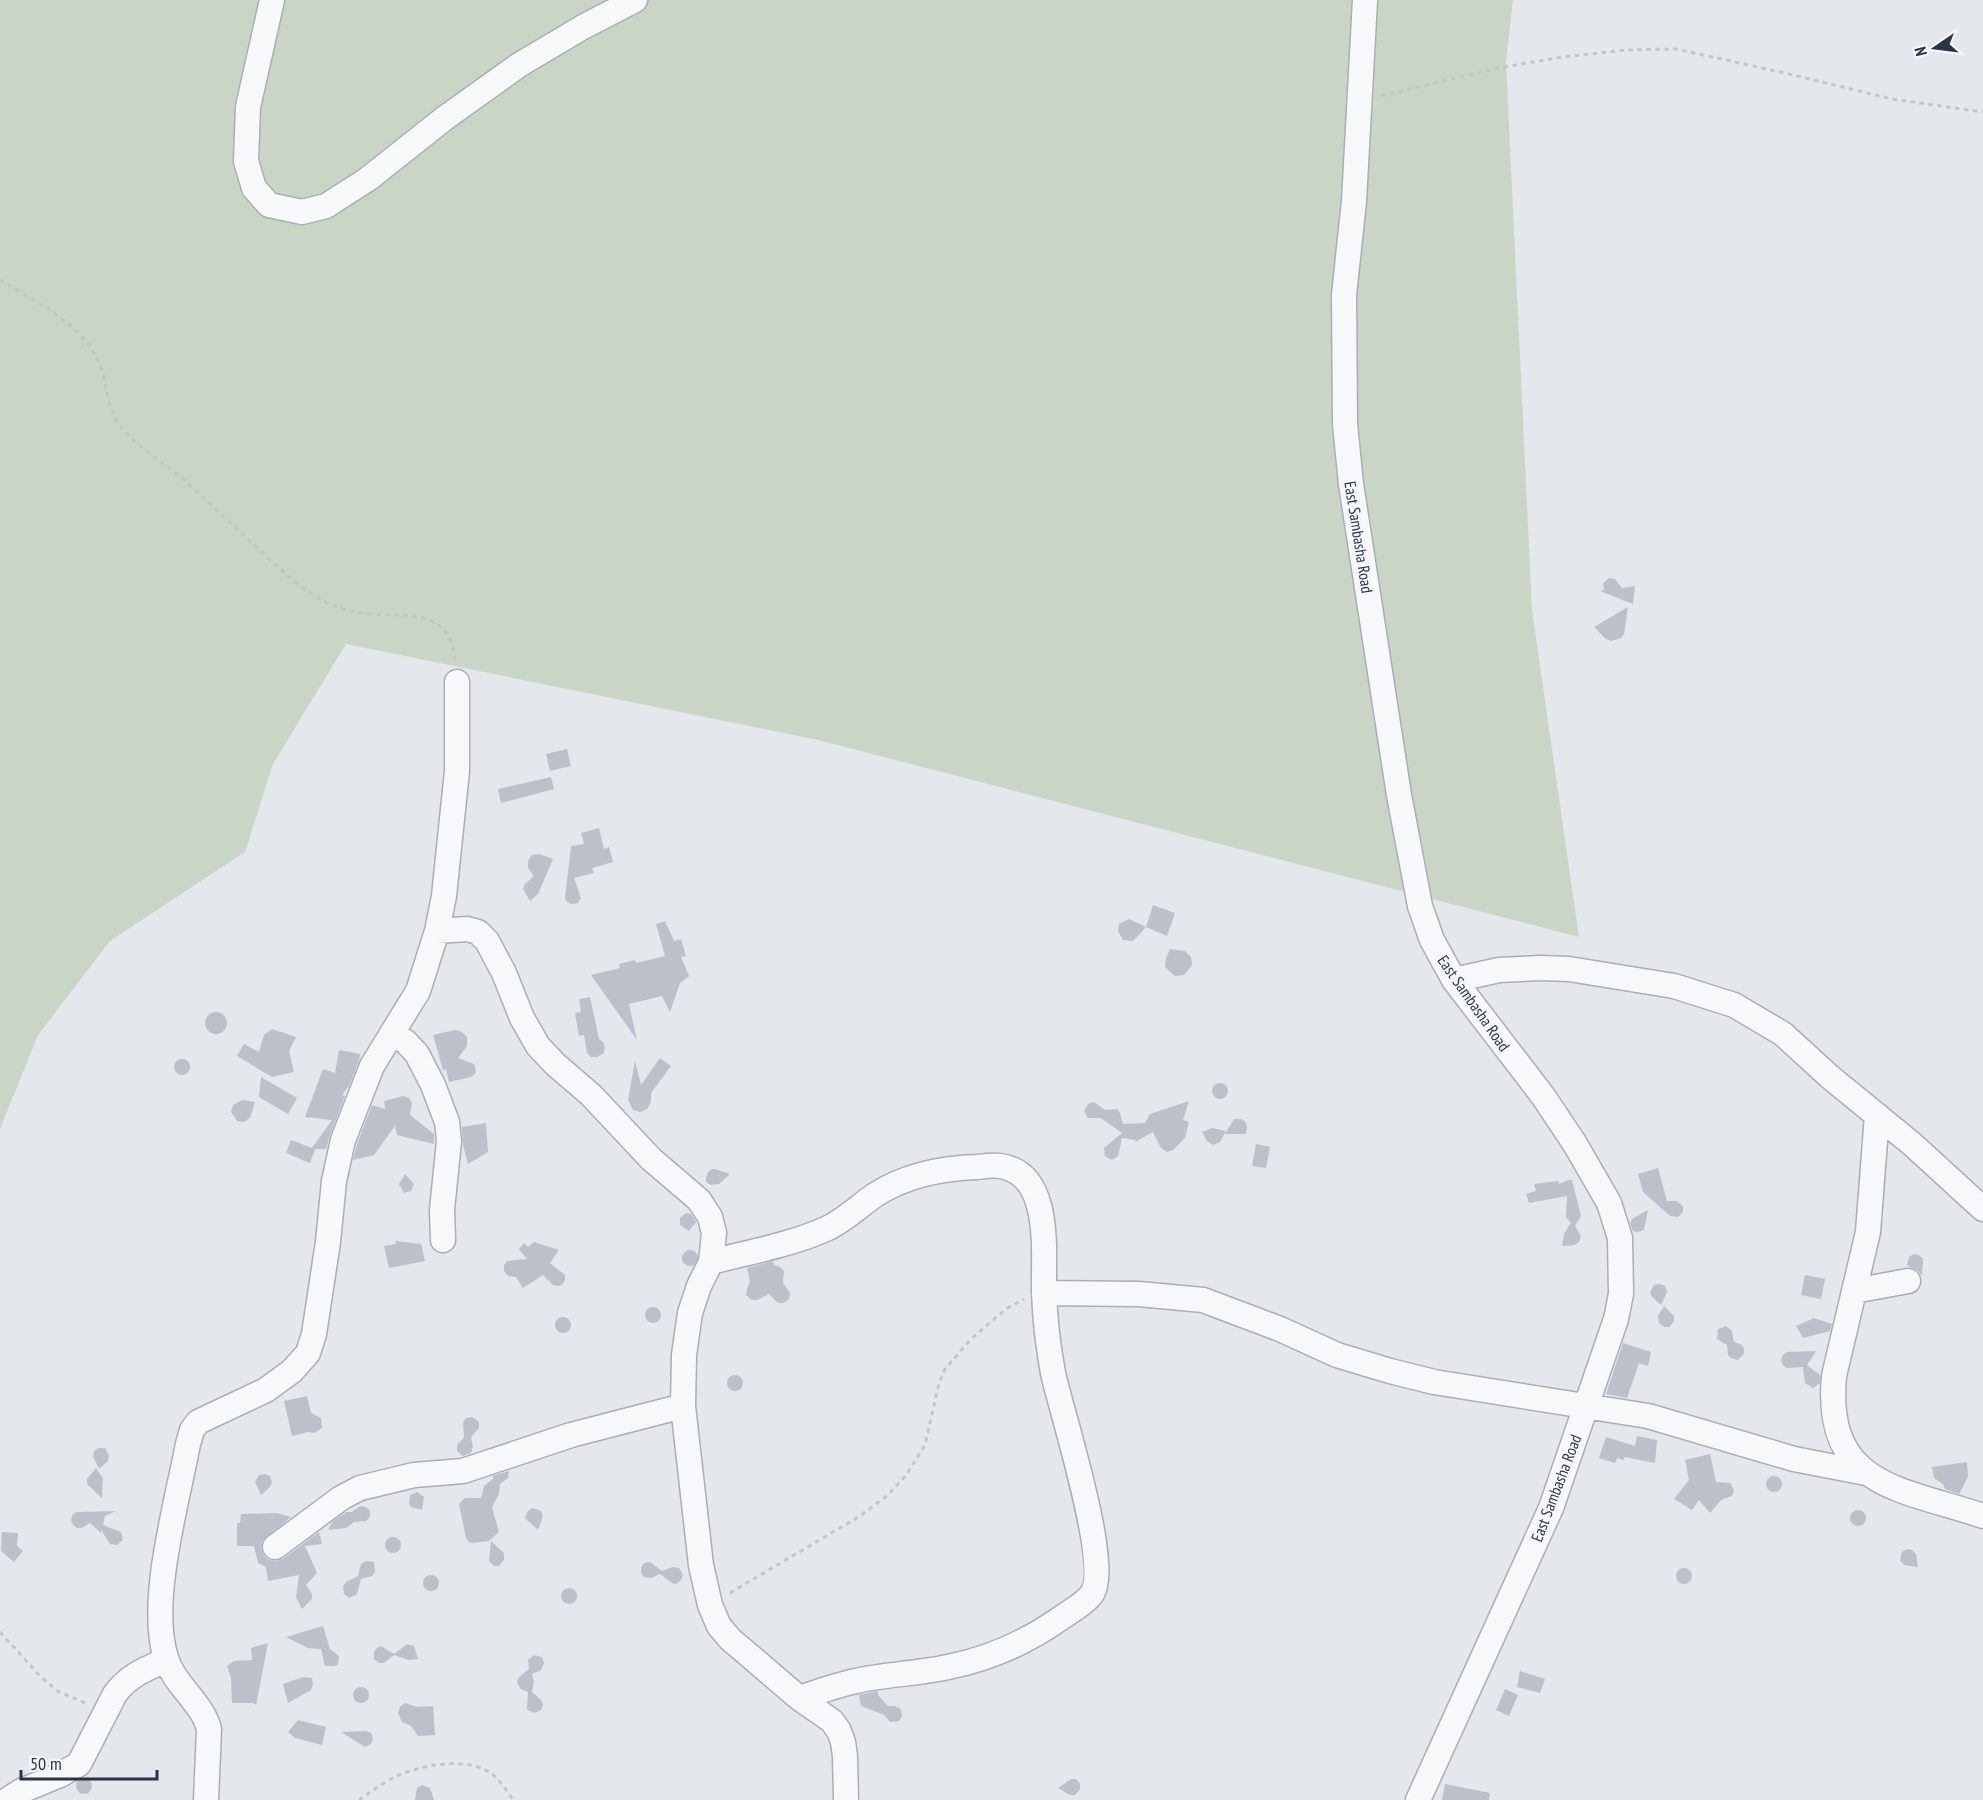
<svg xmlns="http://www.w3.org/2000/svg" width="1983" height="1800" font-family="'PT Sans Narrow',sans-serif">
<rect width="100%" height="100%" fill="#e4e7ec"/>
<path fill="#c9d6c5" d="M0,0H1513L1506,62L1532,610L1579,937L818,740L346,644L273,764L245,852L110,941L38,1035L0,1129Z"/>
<path fill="#bbc0ca" d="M1609,578L1615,579L1622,588L1635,586L1633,604L1600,591L1604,590L1603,583Z
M1628,607L1624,634L1621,638L1611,641L1606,639L1594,627Z
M567,749L571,766L550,771L546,754Z
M551,777L554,789L501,803L498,789Z
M599,828L604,849L609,847L613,862L592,868L594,873L574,878L581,898L578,903L571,904L566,901L565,897L571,846L584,844L581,833Z
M539,854L553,859L538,894L530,901L523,889L525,884L534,876L528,868V861L532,855Z
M1153,905L1175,913L1167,936L1146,927L1133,941L1123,940L1118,931L1119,924L1129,919L1146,927Z
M665,921L674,941L681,939L686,956L681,957L689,976L680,983L670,1012L662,996L629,1004L637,1040L591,975L620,968L619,964L635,960L636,963L665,956L656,924Z
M1170,949L1185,951L1191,957L1192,965L1184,975L1175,976L1165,967L1166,958Z
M590,997L599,1039L603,1042L605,1047L604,1053L597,1057H591L587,1053L584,1035L579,1036L575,1013L581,1012L579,999Z
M205 1023a11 11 0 1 1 22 0a11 11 0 1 1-22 0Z
M272,1029L296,1037L289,1051L294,1072L272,1077L237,1056L244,1044L259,1052L264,1035Z
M455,1030L462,1032L467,1037V1046L458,1058L474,1064L476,1070L475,1074L471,1077L449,1082L446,1069L443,1070L433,1035Z
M339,1050L360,1054L359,1061L349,1086L342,1095L345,1096L330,1135L326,1149H314L315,1150L310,1163L286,1153L291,1140L312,1148L332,1120L305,1117L323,1069L335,1073Z
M660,1058L671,1066L651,1093V1102L647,1109L640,1112L633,1110L628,1100L635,1061L641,1085Z
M174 1067a8 8 0 1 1 16 0a8 8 0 1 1-16 0Z
M261,1077L297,1098L288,1114L259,1097Z
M1212 1091a8 8 0 1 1 16 0a8 8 0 1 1-16 0Z
M403,1096L409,1098L412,1103L410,1115L434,1134V1144L397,1135L395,1126L374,1155L353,1160L357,1144L372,1105L385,1109L384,1101Z
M242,1100L255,1102L250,1118L244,1122L237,1121L231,1112L233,1105Z
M1189,1101L1183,1120L1189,1122L1185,1138L1173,1150L1167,1152L1161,1148L1153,1132L1135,1142L1136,1140L1122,1138L1118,1156L1112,1160L1105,1156L1104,1148L1122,1133L1101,1118H1088L1084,1111L1088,1104L1094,1102L1105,1110L1117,1109L1120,1113L1123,1124L1145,1123L1150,1114Z
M1234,1119H1240L1245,1121L1247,1127L1246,1134H1225Z
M486,1123L488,1152L468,1164L463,1145L462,1127Z
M1212,1128L1226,1131L1220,1142L1213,1145L1207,1141L1202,1132Z
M1256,1144L1270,1147L1266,1168L1252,1166Z
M1658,1168L1667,1201H1676L1683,1206V1212L1678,1217L1670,1216L1643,1192L1638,1174Z
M712,1169H715L730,1174L719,1184L711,1185L706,1182V1178L708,1172Z
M405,1174L414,1184L411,1191L404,1193L399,1184Z
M1568,1180H1572L1581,1216L1575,1226L1581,1236L1579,1242L1575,1245L1562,1246L1564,1234L1571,1223L1566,1217L1567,1196L1529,1203L1526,1194L1536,1191L1534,1184L1558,1181L1559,1184Z
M1648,1210L1644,1230L1638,1232L1633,1231L1630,1223L1632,1219Z
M686,1213L691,1214L696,1222L689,1231L680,1225V1218Z
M395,1241L421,1244L425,1261L389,1268L384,1246L396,1244Z
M534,1242L559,1250L550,1263L565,1275V1280L562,1285L558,1286L553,1285L543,1275L523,1288L516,1277L508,1276L504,1271V1265L507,1261L527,1259L519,1249L524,1243L528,1247Z
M682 1258a8 8 0 1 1 16 0a8 8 0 1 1-16 0Z
M1914,1254L1919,1255L1923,1259L1922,1276L1918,1271L1907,1265L1909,1257Z
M773,1261L774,1265L780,1267L784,1271L783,1283L790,1293L789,1299L784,1303H778L769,1294L757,1300H752L746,1295L747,1289L750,1282L747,1268Z
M1805,1275L1825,1279L1821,1299L1801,1295Z
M1660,1284L1665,1286L1667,1292L1661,1305L1652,1297L1650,1292L1654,1285Z
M1664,1306L1674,1316V1321L1669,1327H1664L1659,1323L1658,1316Z
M645 1315a8 8 0 1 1 16 0a8 8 0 1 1-16 0Z
M555 1325a8 8 0 1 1 16 0a8 8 0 1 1-16 0Z
M1814,1318L1832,1324L1830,1331L1803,1338L1796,1326Z
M1726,1326L1732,1331L1734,1342L1740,1344L1744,1348V1354L1738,1360L1731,1358L1728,1355L1727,1345L1717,1339L1718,1329Z
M1623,1343L1651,1352L1648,1366L1639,1363L1627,1398L1606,1394Z
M1816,1351L1807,1365L1820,1375V1383L1813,1388L1805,1383L1803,1367L1787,1368L1783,1365L1781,1360L1783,1355L1787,1352Z
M727 1383a8 8 0 1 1 16 0a8 8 0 1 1-16 0Z
M307,1396L311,1413L321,1418L322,1428L314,1433L308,1432L292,1436L284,1401Z
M472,1417L479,1422V1428L471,1437L473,1447L471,1453L463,1456L457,1451V1445L464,1438L463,1422L466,1418Z
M1637,1436L1657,1440L1655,1463L1625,1457L1623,1460L1617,1458L1615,1463L1599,1458L1606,1437L1635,1446Z
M99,1448H105L109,1456L108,1461L99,1469L93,1456L94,1451Z
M1710,1454L1716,1482L1730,1483L1734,1490L1732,1496L1721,1500L1710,1513L1699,1500L1692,1510L1674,1499L1689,1480L1685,1460Z
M1967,1462L1968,1477L1959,1494L1945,1489L1943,1484L1934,1478L1932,1467Z
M96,1468L103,1478L102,1498L87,1484V1479Z
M509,1471L508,1478L500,1484L499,1494L492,1507L499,1532L489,1541L473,1543L469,1542L466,1538L459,1504L465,1498H481L484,1486L493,1479V1476Z
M265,1474L270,1476L272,1482L270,1487L261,1495L255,1482L259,1475Z
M1766 1484a8 8 0 1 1 16 0a8 8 0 1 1-16 0Z
M417,1492L424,1497L422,1510L411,1507L409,1503L410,1495Z
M360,1506L366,1507L370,1511V1517L366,1521L354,1522L346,1528L328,1530L333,1521L346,1512H352Z
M533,1508L541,1511L543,1516L538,1530L525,1518L528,1511Z
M1850 1518a8 8 0 1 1 16 0a8 8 0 1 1-16 0Z
M116,1511L105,1516L103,1525L121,1532L123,1540L117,1545L110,1544L101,1530V1533L90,1523L82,1528H77L73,1525L71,1520L73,1514L77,1512Z
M277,1513L291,1517L262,1541L261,1549L264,1556L269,1560L276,1561L284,1558L319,1532L322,1544L305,1546L317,1573L306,1585L312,1594V1599L302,1609L296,1597L299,1575L268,1581L266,1567L258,1563L254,1546H237V1523H240L241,1514Z
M2,1532L18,1533L17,1546L23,1551L14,1562L1,1551Z
M385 1545a8 8 0 1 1 16 0a8 8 0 1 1-16 0Z
M491,1541L504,1553V1560L499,1566H494L489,1561Z
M1907,1549L1912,1550L1916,1554L1918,1567L1904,1565L1900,1560L1902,1552Z
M366,1561L374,1562L375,1572L372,1576L361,1579L357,1594L349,1598L344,1594L343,1586L346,1582L358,1576L361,1564Z
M650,1562L662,1571L673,1567L679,1568L683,1575L681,1580L676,1584L672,1583L660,1574L651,1578L644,1577L641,1573V1567L644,1563Z
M1676 1576a8 8 0 1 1 16 0a8 8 0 1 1-16 0Z
M423 1583a8 8 0 1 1 16 0a8 8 0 1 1-16 0Z
M561 1596a8 8 0 1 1 16 0a8 8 0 1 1-16 0Z
M323,1626L330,1649L339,1656L338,1665L334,1666H325L321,1649L308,1648L286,1637Z
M268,1643L256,1705L253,1703H232L231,1678L227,1666L234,1661L252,1660L251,1648Z
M407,1644L414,1646L418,1659L408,1660L394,1655L384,1663H379L374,1659V1652L377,1648L381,1646L394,1654Z
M534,1655L542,1657L544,1663L541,1670L532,1674L534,1682L532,1692L541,1700L543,1705L541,1710L535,1713L527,1710L528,1692L521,1689L517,1683L519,1677L529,1669L528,1660Z
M1520,1671L1545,1679L1540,1693L1517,1687Z
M303,1677L312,1678L313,1685L311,1690L288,1703L283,1684Z
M353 1695a8 8 0 1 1 16 0a8 8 0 1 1-16 0Z
M1505,1689L1518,1695L1509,1716L1496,1710Z
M878,1691V1695L888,1706H895L901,1709L902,1717L899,1721L890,1722L884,1715L861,1706L859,1695Z
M405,1703L417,1707L433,1706L435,1735L418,1736L411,1726L402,1722L398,1713L400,1707Z
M298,1720L326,1727L322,1745L295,1738L288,1732Z
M366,1731L371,1733L373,1738L371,1744L365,1747L341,1732Z
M76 1786a8 8 0 1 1 16 0a8 8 0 1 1-16 0Z
M1071,1779H1076L1080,1784V1789L1075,1795H1070L1058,1788Z
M1445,1784L1490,1793L1489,1800H1442Z
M422,1785L430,1788L434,1800H415L417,1788Z"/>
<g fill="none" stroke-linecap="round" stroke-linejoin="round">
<defs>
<path id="minor" d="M272,0L248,107L246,161L254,188L269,205L302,212L326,206L368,179L445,118L519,65L583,27L635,0
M1365,0L1354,201L1344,295L1345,424L1351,484L1399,795L1420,906L1432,940L1454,980L1543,1096L1575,1144L1609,1203L1620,1238L1621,1294L1616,1319L1551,1508L1418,1800
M437,931L467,929L478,932L487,941L504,973L522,1018L538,1046L555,1064L591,1095L651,1159L699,1200L710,1217L714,1233L711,1262L699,1286L690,1313L684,1355L683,1406L701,1565L710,1605L719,1626L730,1639L799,1698L832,1721L839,1731L843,1742L845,1756L846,1800
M1454,980L1499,970L1541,968L1569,969L1674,986L1734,1005L1783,1034L1830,1077L1912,1144L1983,1209
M392,1033L406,1042L417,1054L433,1085L447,1122L449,1141L442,1210L443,1240
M1877,1115L1868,1232L1834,1376C1824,1487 1900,1488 1983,1516
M711,1262C749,1252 790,1245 826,1229C844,1221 859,1206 875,1195C906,1175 942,1168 978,1167C985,1166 993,1165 1000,1166C1053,1173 1043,1254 1044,1292C1045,1319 1048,1346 1053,1373C1061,1411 1113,1569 1091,1595C1084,1604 1071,1611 1061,1618C1027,1642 989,1659 948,1667C917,1674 886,1674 856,1681C837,1685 818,1692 799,1698
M1854,1291L1908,1281
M1044,1293L1139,1294L1203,1300L1280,1329L1337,1355L1390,1371L1434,1382L1648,1416L1794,1459L1866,1473
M275,1547L341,1498L360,1488L414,1475L463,1471L571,1435L683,1406
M7,1800L21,1791L60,1775L79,1764L115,1694C129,1675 146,1669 166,1660
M206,1800L209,1729C202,1702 174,1685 166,1658C148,1602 177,1503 188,1444L192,1430L198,1422L266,1390L292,1371L308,1353L314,1334L328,1242L334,1181L343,1140L372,1066L418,991L437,931L444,896L457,771V682"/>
</defs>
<use href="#minor" stroke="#a9aeb7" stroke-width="27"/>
<path stroke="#c2c5cb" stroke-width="3" stroke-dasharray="4.5 4.5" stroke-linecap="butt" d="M1381,96L1493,69L1562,57L1627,50L1676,49L1785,73L1892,99L1983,112
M0,280C36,302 86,325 101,368C108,389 107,410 122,428C137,447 159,459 177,474C214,506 248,541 285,573C302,589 324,604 347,610C391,623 450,597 455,662
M730,1593L860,1516L888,1495L907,1474L925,1445L939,1383L945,1369L971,1339L1006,1309L1024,1299
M0,1632L41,1677L59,1692L88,1704
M359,1800C374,1790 389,1778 407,1772C430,1764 467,1758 489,1772C499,1778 506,1790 513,1800"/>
<use href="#minor" stroke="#f7f8fa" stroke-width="24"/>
</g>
<g text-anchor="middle" stroke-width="6" stroke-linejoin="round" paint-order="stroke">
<g font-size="16" fill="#2b3445" stroke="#f4f6f9">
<text transform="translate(1359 537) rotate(81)" y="6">East Sambasha Road</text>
<text transform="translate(1474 1003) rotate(55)" y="6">East Sambasha Road</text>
<text transform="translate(1556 1488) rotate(-69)" y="6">East Sambasha Road</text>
</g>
</g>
<g transform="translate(1935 48) rotate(256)" stroke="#f4f6f9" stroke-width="4.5" paint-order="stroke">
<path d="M0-4.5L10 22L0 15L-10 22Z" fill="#2b3445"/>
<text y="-9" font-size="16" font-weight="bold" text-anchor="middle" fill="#2b3445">N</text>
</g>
<path d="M21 1770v9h136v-9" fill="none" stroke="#2b3445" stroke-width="3"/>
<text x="30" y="1770" font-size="18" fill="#2b3445" stroke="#f4f6f9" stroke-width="4.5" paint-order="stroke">50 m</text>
</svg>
